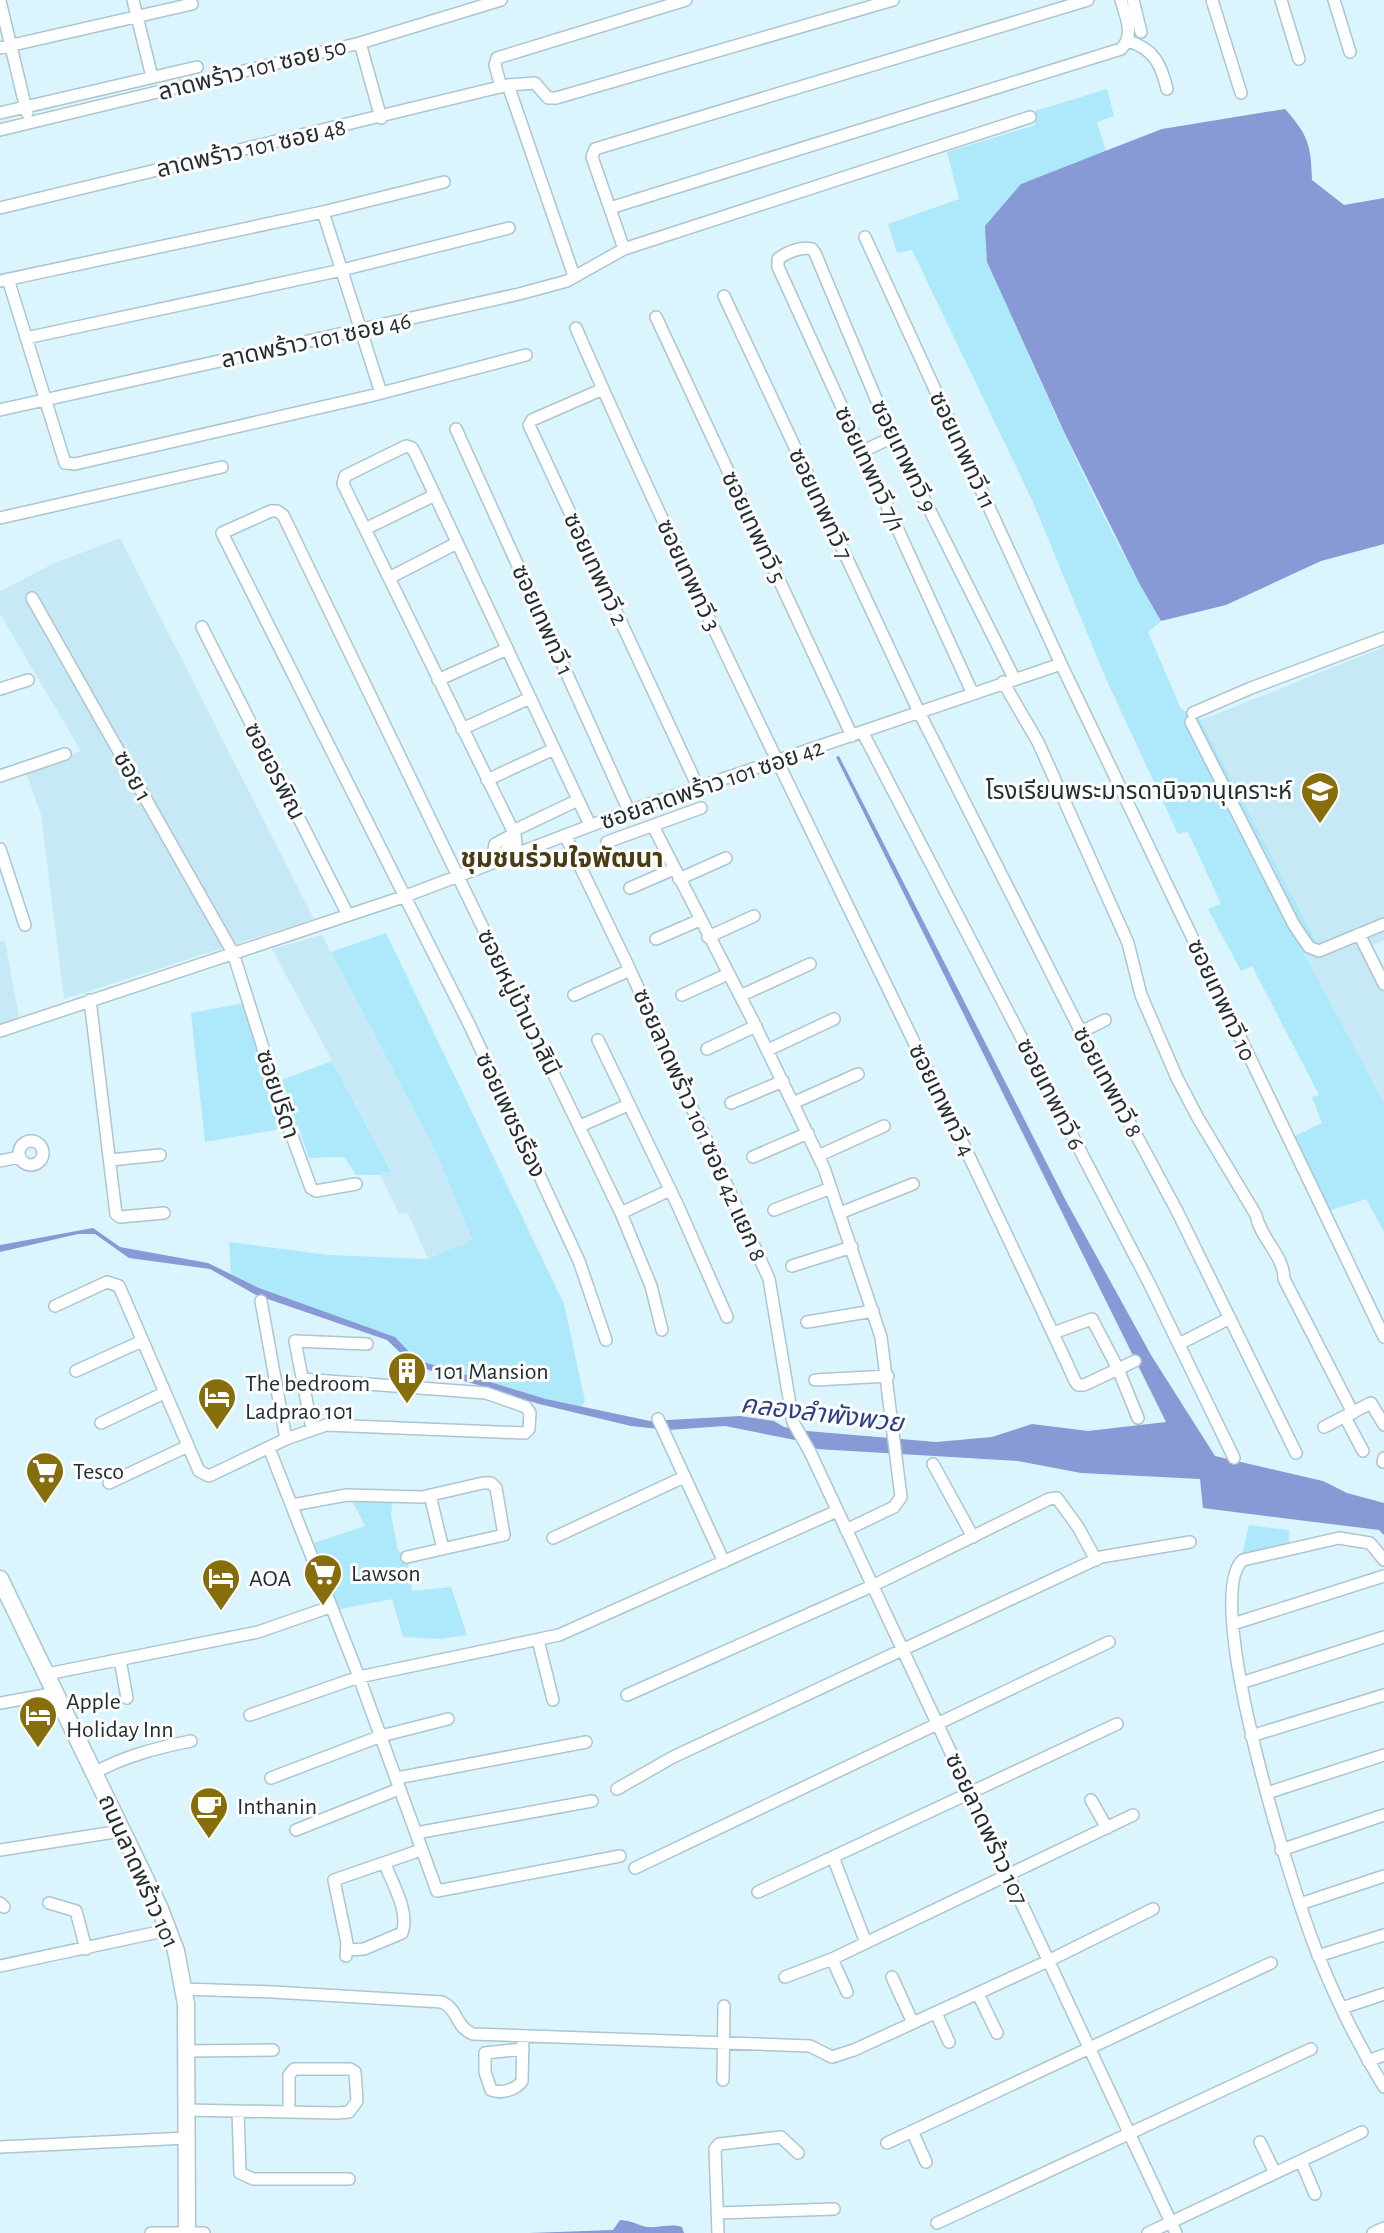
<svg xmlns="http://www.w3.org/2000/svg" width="1384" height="2233" font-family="'Alegreya Sans','Noto Sans Thai',sans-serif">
<rect width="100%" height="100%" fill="#dbf5fe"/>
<path fill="#c7e9f5" d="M120,538L314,919L64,999L41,815L26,772L81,751L0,614V591L55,563Z
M1384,647V940L1372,946L1384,967V1103L1302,952L1318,943L1201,720Z
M322,935L435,1150L472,1241L428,1259L408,1213L399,1214L380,1175L391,1170L272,949Z
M0,941H5L19,1017L0,1024Z"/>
<path fill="#aee8fb" d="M1107,89L1114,116L1097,122L1106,151L1021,184L987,262C1042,383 1093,507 1161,621L1148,632L1181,709L1201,720L1318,944L1303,952L1384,1103V1232L1366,1199L1328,1211L1293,1137L1322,1123L1312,1097L1319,1095L1252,966L1241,971L1208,909L1221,904L1188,832L1178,834L1107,681L1032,500L912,250L897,253L888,224L959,199L947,152L1035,125V111Z
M386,933L564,1304L585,1401L581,1407L546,1399L417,1360L395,1337L259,1288L231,1274L229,1242L328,1255L428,1259L472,1240L435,1150L331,952Z
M244,1003L268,1085L332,1061L391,1171L380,1175H356L344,1157L309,1158L298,1126L205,1142L191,1013Z
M393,1499L391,1515L398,1550L407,1557L412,1591L451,1587L467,1635L441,1639L403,1637L392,1599L335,1610L311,1544L365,1526L352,1501Z
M1249,1525L1289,1530V1545L1242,1555Z"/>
<path fill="#879ad5" d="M1285,109C1309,136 1311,146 1312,180L1344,205L1384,198V544L1321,561L1226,605L1161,621L1139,583L1065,434L987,262L985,226L1021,184L1100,153L1162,129Z
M839,756L1066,1201L1151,1355L1215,1456L1323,1481L1347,1493L1384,1503V1535L1379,1530L1203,1508L1200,1479L1081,1473L1018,1461L817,1449L795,1440L725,1426L668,1430L631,1426L539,1404L413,1365L387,1340L256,1295L210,1269L129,1258L95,1234H78L0,1252V1245L93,1228L120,1247L208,1263L259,1288L395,1337L417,1360L546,1399L650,1421L740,1416L774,1421L784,1427L807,1431L936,1442L992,1437L1032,1424L1088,1431L1166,1422L836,757Z
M620,2220C634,2221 637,2225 647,2227C659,2228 670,2223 682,2227L684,2233H529L613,2230Z"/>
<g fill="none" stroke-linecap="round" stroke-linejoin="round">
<defs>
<path id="street" d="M133,0L152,77
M1133,0L1141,32
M1212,0L1241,93
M1281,0L1299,59
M1334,0L1350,52
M0,1L27,113
M1128,41C1154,49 1161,64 1167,89
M360,43L381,118
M0,48L192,4
M508,85L535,83L548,98H556L893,0
M501,87L495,65L497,58L686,0
M0,113L197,67
M0,130L360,43L501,0
M0,208L508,85L574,276
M610,208L1121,49C1135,35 1126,18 1121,0
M323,212L381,393
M865,237L1061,664L1384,1337
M624,249L592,157L595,149L1088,0
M8,279L65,463L75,464L370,396L526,355
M0,281L323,212L444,182
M724,296L919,712L1081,1032L1177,1211L1296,1453
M656,317L852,736
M576,328C732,684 913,1028 1075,1381L1078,1385H1084L1135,1361
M26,338L342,270L509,228
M603,389L532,420L529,425L698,787
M0,410L519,294L567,281L624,249L1030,117
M456,429L629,811
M863,451L893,437
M0,518L222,467
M365,529L435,495
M389,578L457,543
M32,598L233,953L284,1114L311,1188L316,1191L356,1184
M202,627L348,915
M438,680L507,649
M1003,682L1038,742L1128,943L1141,995L1177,1078L1198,1118L1256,1215C1260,1238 1284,1255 1284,1279L1353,1413
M0,689L28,680
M972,692L778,267V259C787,252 802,246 812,249L815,253L887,425L1014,678
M1193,713L1251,688L1384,638
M1191,722L1294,925L1309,947L1319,951L1384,924
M462,729L530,698
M863,733L1150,1285L1234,1458
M0,776L65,754
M487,780L554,749
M653,826L752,1019L824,1168L881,1337L901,1497L894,1507L846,1530
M513,831L578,800
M565,835L630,970L769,1279L793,1422L810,1452L1176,2233
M607,842L701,808
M0,849L25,925
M505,858L503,853L516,844L515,835L343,484L345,476L406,446L412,448L416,455L590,825
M497,862L493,856L495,844L514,834
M679,879L726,858
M630,888L674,869
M1359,934L1384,984
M708,937L754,916
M656,939L700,920
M574,995L630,970
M682,995L728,974
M740,996L810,964
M90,1000L116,1214L120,1217L164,1213
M0,1031L403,897L629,811L1061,664
M1081,1032L1105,1020
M598,1040L678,1206L727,1317
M707,1049L756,1026
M768,1050L834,1019
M731,1103L783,1081
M793,1103L858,1074
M580,1126L628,1105
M19 1153a12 12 0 1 1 24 0a12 12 0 1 1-24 0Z
M818,1156L884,1126
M753,1157L808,1133
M110,1160L160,1155
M0,1161L19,1157
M774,1210L831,1188
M621,1213L670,1190
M840,1213L913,1184
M792,1266L852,1247
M261,1301L286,1439
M55,1306L107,1282L119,1286L199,1471L209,1476L286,1439L326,1425L525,1433L529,1429L530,1413L526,1407L486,1393L302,1379
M807,1322L873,1311
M1053,1333L1092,1319L1118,1369L1138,1418
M606,1340L579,1261L470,1026L222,533L271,511H277L283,515L621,1213L651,1286L662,1330
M1179,1344L1230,1318
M76,1371L142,1341
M815,1380L888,1376
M1345,1417L1363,1451
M658,1419L724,1562
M101,1423L164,1393
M1324,1427L1371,1403L1384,1425
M312,1429L295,1341L367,1344
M269,1448L359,1677L437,1891L620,1856
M1383,1462L1384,1458
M933,1464L973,1537
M109,1483L188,1446
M430,1495L443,1549
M292,1505L347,1495L422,1497L483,1483H491L496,1488L504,1535L407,1557
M553,1538L684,1477
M1384,1560L1370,1543L1339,1538L1243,1560C1199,1596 1296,1903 1319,1957C1337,2002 1359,2046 1384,2087
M1233,1624L1384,1576
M538,1640L553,1700
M120,1660L127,1698
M47,1674L258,1632L330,1607
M1241,1683L1384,1637
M627,1695L872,1586L1049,1499L1057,1498L1078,1527L1096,1560
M0,1703L56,1693
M250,1715L359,1677L559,1635L837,1511
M1251,1736L1384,1695
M94,1773C125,1756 156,1748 191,1741
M271,1778L381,1736L448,1719
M397,1778L586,1742
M617,1789L673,1757L1101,1557L1190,1542
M1267,1793L1384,1755
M1091,1800L1107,1828
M296,1830L399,1789
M416,1833L592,1801
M0,1850L121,1831
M1281,1850L1384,1815
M833,1857L866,1943
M635,1868L1109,1642
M758,1892L1117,1724
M0,1903L4,1907
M49,1903L76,1911L86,1949
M1300,1904L1384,1876
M347,1950L364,1949L402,1933C410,1912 392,1883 385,1864
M346,1956L347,1943L334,1880L421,1850
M1318,1956L1384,1935
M832,1959L847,1992
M0,1966L168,1930
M785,1977L832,1959L1133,1815
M892,1977L913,2023
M184,1989L273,1992L442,2002C459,2010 455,2027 473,2034L810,2046L832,2057L854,2050L1048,1961L1153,1909
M978,1994L997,2033
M1342,2008L1384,1994
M936,2013L949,2042
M523,2049L485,2053V2072L491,2090C501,2094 516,2090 522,2081L523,2037
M186,2051L273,2050
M1368,2061L1384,2055
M723,2080L724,2006
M187,2110L337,2113L349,2112L357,2101L355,2072L350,2069H294L289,2075V2111
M238,2111L240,2173L253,2179H349
M912,2131L926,2162
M1260,2142L1275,2173
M887,2143L1271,1963
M0,2147L187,2138
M1301,2161L1315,2194
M717,2213L834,2209
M937,2223L1311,2049
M151,2233H204
M718,2233L715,2149L719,2144L781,2137L798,2153
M1148,2233L1362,2132
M1373,2233L1384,2228"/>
<path id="secondary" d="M0,1579L160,1909L176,1951L186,2004L187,2233"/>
</defs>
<use href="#street" stroke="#acc5ce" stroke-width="14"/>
<use href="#secondary" stroke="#acc5ce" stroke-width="19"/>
<use href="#street" stroke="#fff" stroke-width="11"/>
<use href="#secondary" stroke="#fff" stroke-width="16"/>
</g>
<defs>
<symbol id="school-pin" viewBox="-11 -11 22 30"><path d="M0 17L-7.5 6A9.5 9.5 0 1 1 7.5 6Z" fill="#876e0c" stroke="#fdfdfd"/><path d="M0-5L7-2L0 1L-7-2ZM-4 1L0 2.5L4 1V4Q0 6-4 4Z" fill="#fff"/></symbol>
<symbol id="building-pin" viewBox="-11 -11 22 30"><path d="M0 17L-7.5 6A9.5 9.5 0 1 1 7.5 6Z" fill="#876e0c" stroke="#fdfdfd"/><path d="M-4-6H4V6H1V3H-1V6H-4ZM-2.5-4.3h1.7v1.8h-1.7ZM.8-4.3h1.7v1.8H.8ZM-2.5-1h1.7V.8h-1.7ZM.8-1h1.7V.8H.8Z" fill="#fff"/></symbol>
<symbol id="hotel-pin" viewBox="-11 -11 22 30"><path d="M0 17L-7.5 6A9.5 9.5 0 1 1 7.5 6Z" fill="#876e0c" stroke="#fdfdfd"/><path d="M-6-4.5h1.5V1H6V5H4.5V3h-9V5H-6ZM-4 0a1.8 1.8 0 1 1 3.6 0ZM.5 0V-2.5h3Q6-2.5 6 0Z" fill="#fff"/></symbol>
<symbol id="supermarket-pin" viewBox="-11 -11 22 30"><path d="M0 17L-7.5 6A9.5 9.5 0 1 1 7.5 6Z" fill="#876e0c" stroke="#fdfdfd"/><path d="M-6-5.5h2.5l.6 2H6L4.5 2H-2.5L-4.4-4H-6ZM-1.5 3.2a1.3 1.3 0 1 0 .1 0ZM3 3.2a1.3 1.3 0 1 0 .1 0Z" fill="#fff"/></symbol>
<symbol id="cafe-pin" viewBox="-11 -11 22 30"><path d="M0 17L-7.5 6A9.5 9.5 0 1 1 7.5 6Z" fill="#876e0c" stroke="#fdfdfd"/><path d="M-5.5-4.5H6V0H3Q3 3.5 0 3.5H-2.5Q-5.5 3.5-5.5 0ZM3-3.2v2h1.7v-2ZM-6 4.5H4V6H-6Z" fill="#fff"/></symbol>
</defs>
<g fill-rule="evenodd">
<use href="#school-pin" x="1298" y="769" width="44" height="60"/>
<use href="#building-pin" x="385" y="1349" width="44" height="60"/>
<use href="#hotel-pin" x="195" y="1375" width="44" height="60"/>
<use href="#supermarket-pin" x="23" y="1449" width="44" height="60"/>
<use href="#supermarket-pin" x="301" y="1551" width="44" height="60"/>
<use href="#hotel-pin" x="199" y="1556" width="44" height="60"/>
<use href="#hotel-pin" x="16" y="1693" width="44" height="60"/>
<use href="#cafe-pin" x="187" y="1784" width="44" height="60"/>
</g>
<g text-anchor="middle" stroke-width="6" stroke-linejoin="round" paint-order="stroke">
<g font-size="24" fill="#252f32" stroke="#fdfdfd">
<text transform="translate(252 69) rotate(-14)" y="8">ลาดพร้าว 101 ซอย 50</text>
<text transform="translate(251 148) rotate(-13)" y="8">ลาดพร้าว 101 ซอย 48</text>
<text transform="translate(316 340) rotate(-12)" y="8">ลาดพร้าว 101 ซอย 46</text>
<text transform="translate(963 450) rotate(65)" y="8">ซอยเทพทวี 11</text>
<text transform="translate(904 456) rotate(64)" y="8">ซอยเทพทวี 9</text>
<text transform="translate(870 469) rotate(65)" y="8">ซอยเทพทวี 7/1</text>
<text transform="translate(821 504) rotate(65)" y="8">ซอยเทพทวี 7</text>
<text transform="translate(754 527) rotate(65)" y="8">ซอยเทพทวี 5</text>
<text transform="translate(596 569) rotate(65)" y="8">ซอยเทพทวี 2</text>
<text transform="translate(689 575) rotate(65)" y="8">ซอยเทพทวี 3</text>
<text transform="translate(543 620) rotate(66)" y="8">ซอยเทพทวี 1</text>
<text transform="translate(275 771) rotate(63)" y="8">ซอยอรพิณ</text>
<text transform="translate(133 776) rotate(61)" y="8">ซอย 1</text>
<text transform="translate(712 784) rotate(-19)" y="8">ซอยลาดพร้าว 101 ซอย 42</text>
<text transform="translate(1222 1000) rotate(65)" y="8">ซอยเทพทวี 10</text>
<text transform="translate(519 1002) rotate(64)" y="8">ซอยหมู่บ้านวาสินี</text>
<text transform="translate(1108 1082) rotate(62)" y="8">ซอยเทพทวี 8</text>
<text transform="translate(278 1094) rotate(72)" y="8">ซอยปรีดา</text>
<text transform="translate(1051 1094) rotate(63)" y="8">ซอยเทพทวี 6</text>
<text transform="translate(942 1100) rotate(64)" y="8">ซอยเทพทวี 4</text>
<text transform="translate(511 1115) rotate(65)" y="8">ซอยเพชรเรือง</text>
<text transform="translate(700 1125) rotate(66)" y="8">ซอยลาดพร้าว 101 ซอย 42 แยก 8</text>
<text transform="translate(987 1829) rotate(65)" y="8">ซอยลาดพร้าว 107</text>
<text transform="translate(139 1871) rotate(66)" y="8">ถนนลาดพร้าว 101</text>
</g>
<g font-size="24" fill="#252f32" stroke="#fdfdfd" text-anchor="start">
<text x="1292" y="799" text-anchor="end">โรงเรียนพระมารดานิจจานุเคราะห์</text>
<text x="435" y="1379">101 Mansion</text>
<text x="245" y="1391">The bedroom<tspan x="245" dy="28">Ladprao 101</tspan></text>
<text x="73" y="1479">Tesco</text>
<text x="351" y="1581">Lawson</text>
<text x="249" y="1586">AOA</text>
<text x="66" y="1709">Apple<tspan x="66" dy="28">Holiday Inn</tspan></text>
<text x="237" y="1814">Inthanin</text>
</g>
<g font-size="26" font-weight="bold" fill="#483c13" stroke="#fdfdfd">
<text x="562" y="867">ชุมชนร่วมใจพัฒนา</text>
</g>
<g font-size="26" font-style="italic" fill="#2e3e85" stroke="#fdfdfd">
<text transform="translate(822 1413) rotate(7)" y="9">คลองลำพังพวย</text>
</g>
</g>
</svg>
